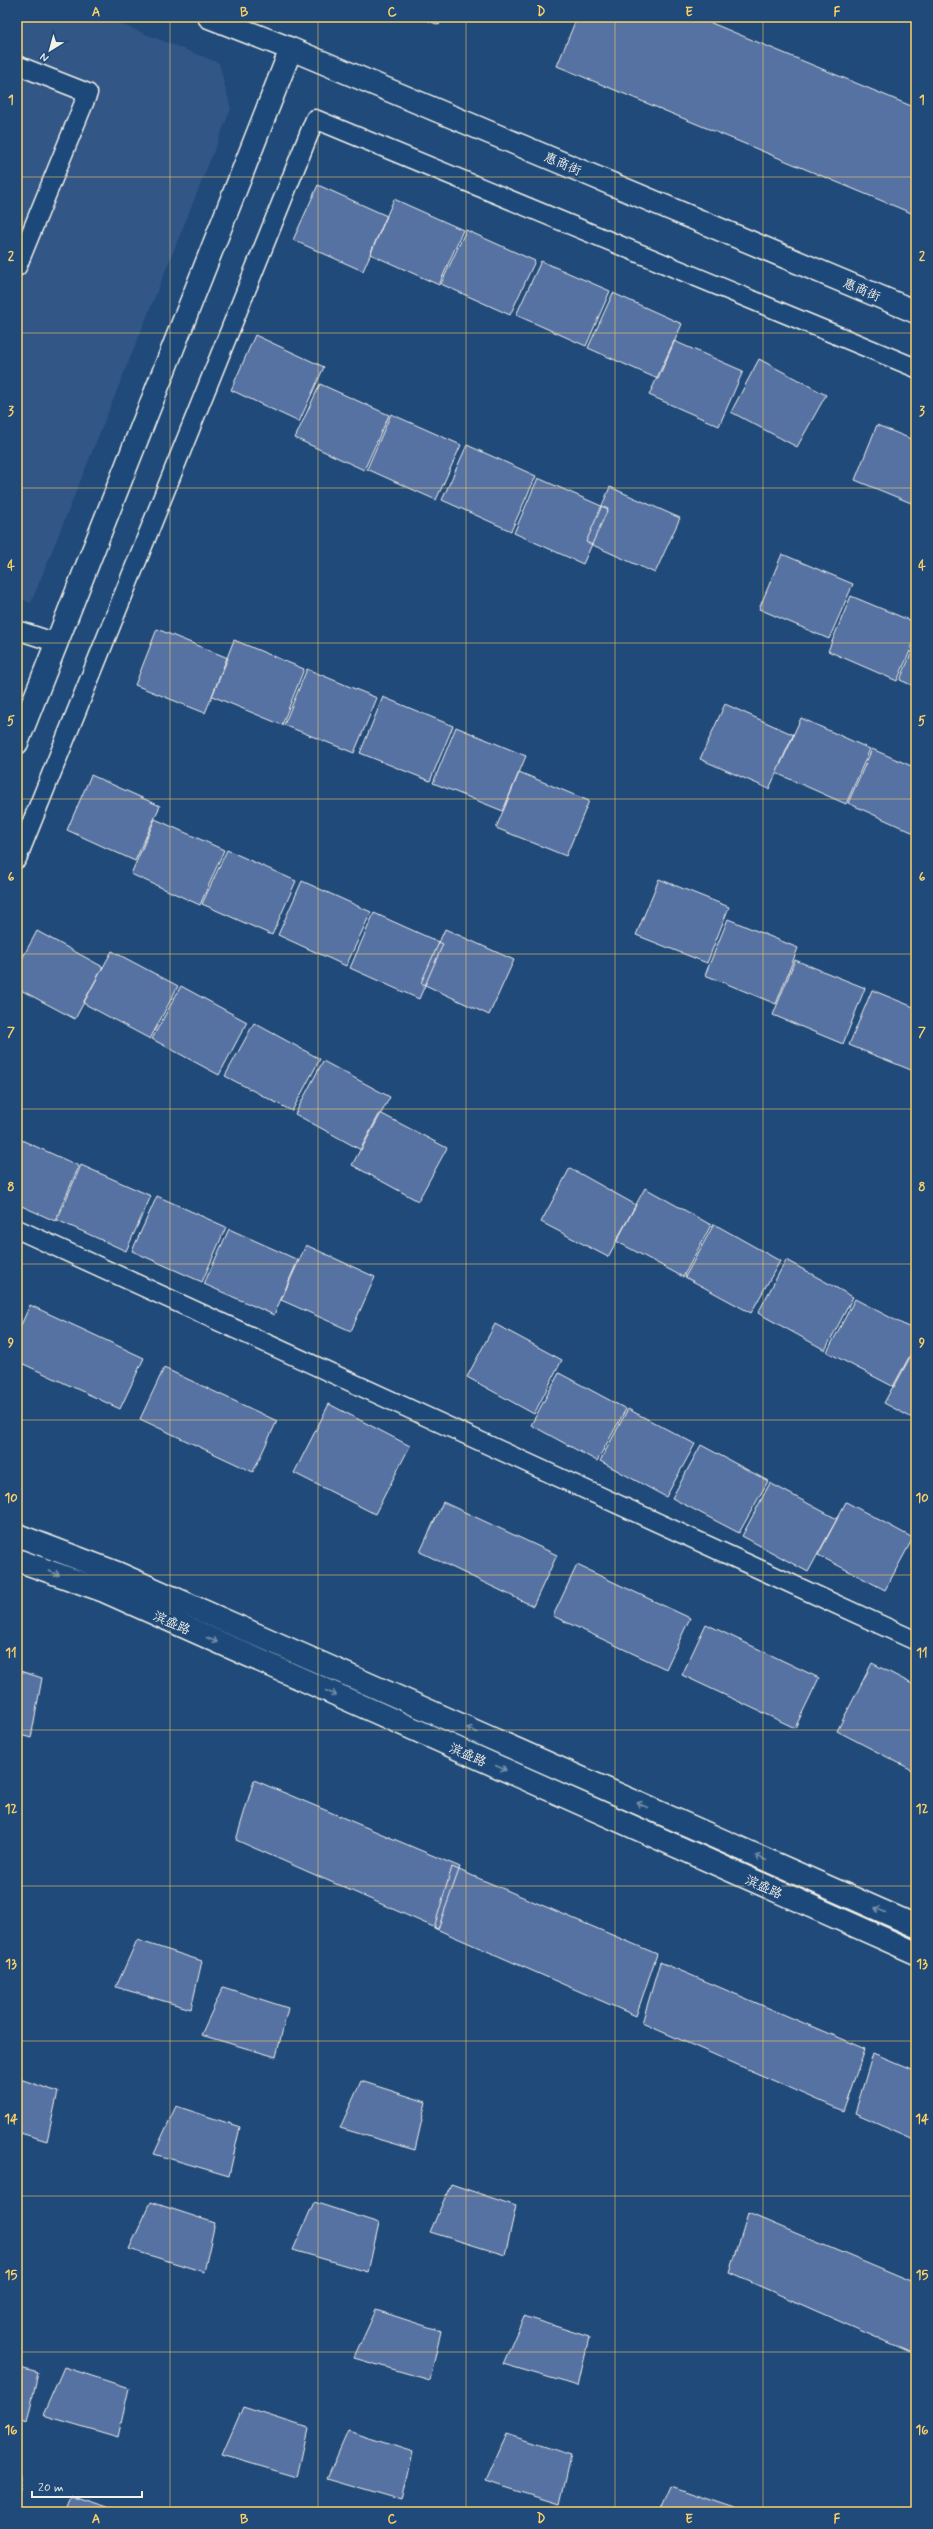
<svg xmlns="http://www.w3.org/2000/svg" width="933" height="2529" font-family="Mynerve,'LXGW WenKai TC',sans-serif">
<rect width="100%" height="100%" fill="#1f4a7a"/>
<filter id="ink" filterUnits="userSpaceOnUse"><feTurbulence type="fractalNoise" baseFrequency=".025" numOctaves="2"/><feDisplacementMap in="SourceGraphic" scale="8" xChannelSelector="R" yChannelSelector="G"/><feConvolveMatrix kernelMatrix="1 2 1 2 8 2 1 2 1" color-interpolation-filters="sRGB"/></filter>
<g filter="url(#ink)">
<path fill="#305686" d="M17,17H103L219,63L231,109L31,603L17,598Z"/>
<path fill="#5772a3" stroke="#f4f1e8" d="M419,17H442L439,25Z
M577,17H697L916,108V215L557,66Z
M318,185L387,216L363,271L293,240Z
M394,199L463,230L439,285L370,254Z
M466,230L535,261L510,315L441,284Z
M541,261L610,291L586,346L516,315Z
M613,293L682,324L658,379L588,348Z
M255,335L324,367L299,422L231,390Z
M674,341L743,371L719,426L649,395Z
M759,359L826,395L797,447L731,412Z
M320,384L389,415L364,470L295,438Z
M391,414L461,445L436,500L367,469Z
M877,425L916,441V505L855,480Z
M467,445L536,476L511,531L442,500Z
M538,478L608,509L583,564L514,533Z
M610,487L680,518L655,573L586,542Z
M782,554L853,584L829,639L759,609Z
M851,596L916,623V637L897,681L828,651Z
M157,629L228,658L205,713L135,685Z
M234,640L304,669L282,725L212,696Z
M916,642V687L900,680Z
M307,669L377,698L354,753L284,725Z
M383,697L453,726L430,781L360,753Z
M725,704L794,735L769,789L700,759Z
M801,718L870,749L846,804L776,773Z
M456,727L526,756L503,811L433,783Z
M872,749L916,768V834L848,803Z
M519,772L589,801L566,856L496,828Z
M91,775L160,806L135,861L67,830Z
M155,819L224,850L200,905L131,874Z
M227,850L296,881L272,935L202,904Z
M659,879L729,907L707,963L636,935Z
M302,881L371,912L346,966L278,935Z
M374,913L443,944L419,999L350,968Z
M728,919L798,948L776,1004L705,975Z
M445,929L514,960L489,1015L421,983Z
M37,931L103,967L75,1019L17,988V968Z
M112,951L178,986L150,1039L83,1003Z
M795,960L865,988L843,1044L773,1015Z
M181,986L247,1022L219,1075L152,1039Z
M872,990L916,1008V1072L849,1045Z
M254,1023L320,1059L292,1111L225,1076Z
M323,1061L390,1097L361,1150L295,1114Z
M380,1113L447,1148L418,1201L352,1165Z
M17,1138L79,1166L55,1221L17,1204Z
M81,1165L151,1196L126,1251L57,1220Z
M570,1168L636,1205L608,1257L541,1222Z
M645,1188L711,1225L683,1277L616,1241Z
M157,1196L226,1227L202,1282L132,1251Z
M714,1224L780,1261L751,1313L685,1277Z
M229,1229L298,1260L274,1315L204,1284Z
M306,1245L375,1277L351,1331L281,1300Z
M786,1260L853,1297L825,1350L758,1313Z
M855,1299L916,1331V1346L894,1387L827,1352Z
M30,1305L144,1358L120,1409L17,1361V1334Z
M495,1324L562,1360L534,1414L467,1377Z
M913,1350L916,1352V1420L884,1403Z
M164,1368L277,1421L253,1472L140,1419Z
M559,1373L626,1409L597,1461L531,1425Z
M329,1404L410,1446L375,1514L294,1473Z
M628,1409L695,1444L666,1497L600,1461Z
M701,1445L768,1481L739,1533L672,1498Z
M770,1483L837,1519L808,1572L742,1536Z
M443,1502L557,1555L533,1606L420,1552Z
M846,1502L913,1538L885,1590L818,1555Z
M577,1565L690,1618L666,1669L553,1616Z
M706,1624L819,1678L795,1728L682,1675Z
M872,1663L916,1686V1772L837,1731Z
M17,1670L42,1678L31,1738L17,1734Z
M254,1780L460,1867L438,1929L236,1840Z
M452,1867L657,1954L636,2016L434,1928Z
M137,1940L202,1961L191,2009L116,1987Z
M660,1962L865,2049L843,2111L642,2023Z
M223,1987L288,2008L276,2057L201,2035Z
M873,2053L916,2071V2140L855,2113Z
M17,2078L58,2092L47,2141L17,2132Z
M361,2081L426,2102L415,2150L340,2128Z
M176,2106L240,2127L229,2176L154,2154Z
M451,2184L516,2206L505,2255L430,2232Z
M151,2202L215,2223L204,2272L129,2249Z
M314,2202L379,2223L368,2272L293,2250Z
M748,2213L916,2284V2355L730,2273Z
M376,2310L441,2331L430,2380L354,2358Z
M524,2316L589,2337L578,2386L503,2364Z
M17,2367L38,2373L27,2422L17,2419Z
M64,2367L129,2388L118,2437L43,2415Z
M243,2407L308,2428L297,2477L222,2455Z
M348,2431L413,2452L402,2501L327,2479Z
M506,2434L571,2455L560,2504L485,2481Z
M17,2473L23,2475L17,2502Z
M670,2487L735,2509L734,2512H659Z
M70,2495L122,2512H63Z"/>
<g fill="none" stroke-linecap="round" stroke-linejoin="round">
<defs>
<path id="lane" d="M17,65L88,93L17,267
M17,630L57,643
M17,859L315,119L916,368
M17,1229L916,1641"/>
<path id="street" d="M209,17L291,49L916,312
M17,743L291,49"/>
<path id="secondary" d="M17,1535L117,1573L916,1926
M17,1560L104,1591L916,1953"/>
</defs>
<use href="#lane" stroke="#f4f1e8" stroke-width="21"/>
<use href="#street" stroke="#f4f1e8" stroke-width="25"/>
<use href="#secondary" stroke="#f4f1e8" stroke-width="25"/>
<use href="#lane" stroke="#1f4a7a" stroke-width="18"/>
<use href="#street" stroke="#1f4a7a" stroke-width="22"/>
<use href="#secondary" stroke="#1f4a7a" stroke-width="22"/>
</g>
<defs><path id="oneway-shaft" d="M-6 0H5M1.5-3L5.5 0L1.5 3" fill="none" stroke-width="1.6" stroke-linecap="round" stroke-linejoin="round"/></defs>
<g stroke="#748da6">
<use href="#oneway-shaft" transform="translate(54 1573) rotate(20)"/>
<use href="#oneway-shaft" transform="translate(212 1640) rotate(24)"/>
<use href="#oneway-shaft" transform="translate(331 1693) rotate(24)"/>
<use href="#oneway-shaft" transform="translate(472 1730) rotate(-156)"/>
<use href="#oneway-shaft" transform="translate(501 1768) rotate(24)"/>
<use href="#oneway-shaft" transform="translate(642 1805) rotate(-156)"/>
<use href="#oneway-shaft" transform="translate(761 1858) rotate(-156)"/>
<use href="#oneway-shaft" transform="translate(880 1910) rotate(-156)"/>
</g>
</g>
<path fill="none" stroke="#ffd166" stroke-width="1" stroke-opacity="0.55" d="M170,17V2512M318,17V2512M466,17V2512M615,17V2512M763,17V2512M17,177H916M17,333H916M17,488H916M17,643H916M17,799H916M17,954H916M17,1109H916M17,1264H916M17,1420H916M17,1575H916M17,1730H916M17,1886H916M17,2041H916M17,2196H916M17,2352H916"/>
<g text-anchor="middle" stroke-width="4" stroke-linejoin="round" paint-order="stroke">
<g font-size="13" fill="#f4f1e8" stroke="#1f4a7a">
<text transform="translate(563 163) rotate(23)" y="5">惠商街</text>
<text transform="translate(862 289) rotate(23)" y="5">惠商街</text>
<text transform="translate(172 1622) rotate(24)" y="5">滨盛路</text>
<text transform="translate(468 1754) rotate(24)" y="5">滨盛路</text>
<text transform="translate(764 1886) rotate(24)" y="5">滨盛路</text>
</g>
</g>
<rect width="933" height="2529" fill="none" stroke="#1f4a7a" stroke-width="44"/>
<g transform="translate(50 50) rotate(217)" stroke="#1f4a7a" stroke-width="3" paint-order="stroke">
<path d="M0-3L7 15L0 10L-7 15Z" fill="#f4f1e8"/>
<text y="-6" font-size="11" font-weight="bold" text-anchor="middle" fill="#f4f1e8">N</text>
</g>
<path d="M32 2491v6h110v-6" fill="none" stroke="#f4f1e8" stroke-width="2"/>
<text x="38" y="2491" font-size="12" fill="#f4f1e8" stroke="#1f4a7a" stroke-width="3" paint-order="stroke">20 m</text>
<rect x="22" y="22" width="889" height="2485" fill="none" stroke="#ffd166" stroke-width="1.5"/>
<g font-size="13" text-anchor="middle" font-weight="bold" fill="#ffd166">
<text x="96" y="16">A</text>
<text x="244" y="16">B</text>
<text x="392" y="16">C</text>
<text x="541" y="16">D</text>
<text x="689" y="16">E</text>
<text x="837" y="16">F</text>
<text x="11" y="104">1</text>
<text x="922" y="104">1</text>
<text x="11" y="260">2</text>
<text x="922" y="260">2</text>
<text x="11" y="415">3</text>
<text x="922" y="415">3</text>
<text x="11" y="570">4</text>
<text x="922" y="570">4</text>
<text x="11" y="725">5</text>
<text x="922" y="725">5</text>
<text x="11" y="881">6</text>
<text x="922" y="881">6</text>
<text x="11" y="1036">7</text>
<text x="922" y="1036">7</text>
<text x="11" y="1191">8</text>
<text x="922" y="1191">8</text>
<text x="11" y="1347">9</text>
<text x="922" y="1347">9</text>
<text x="11" y="1502">10</text>
<text x="922" y="1502">10</text>
<text x="11" y="1657">11</text>
<text x="922" y="1657">11</text>
<text x="11" y="1813">12</text>
<text x="922" y="1813">12</text>
<text x="11" y="1968">13</text>
<text x="922" y="1968">13</text>
<text x="11" y="2123">14</text>
<text x="922" y="2123">14</text>
<text x="11" y="2279">15</text>
<text x="922" y="2279">15</text>
<text x="11" y="2434">16</text>
<text x="922" y="2434">16</text>
<text x="96" y="2523">A</text>
<text x="244" y="2523">B</text>
<text x="392" y="2523">C</text>
<text x="541" y="2523">D</text>
<text x="689" y="2523">E</text>
<text x="837" y="2523">F</text>
</g>
</svg>
